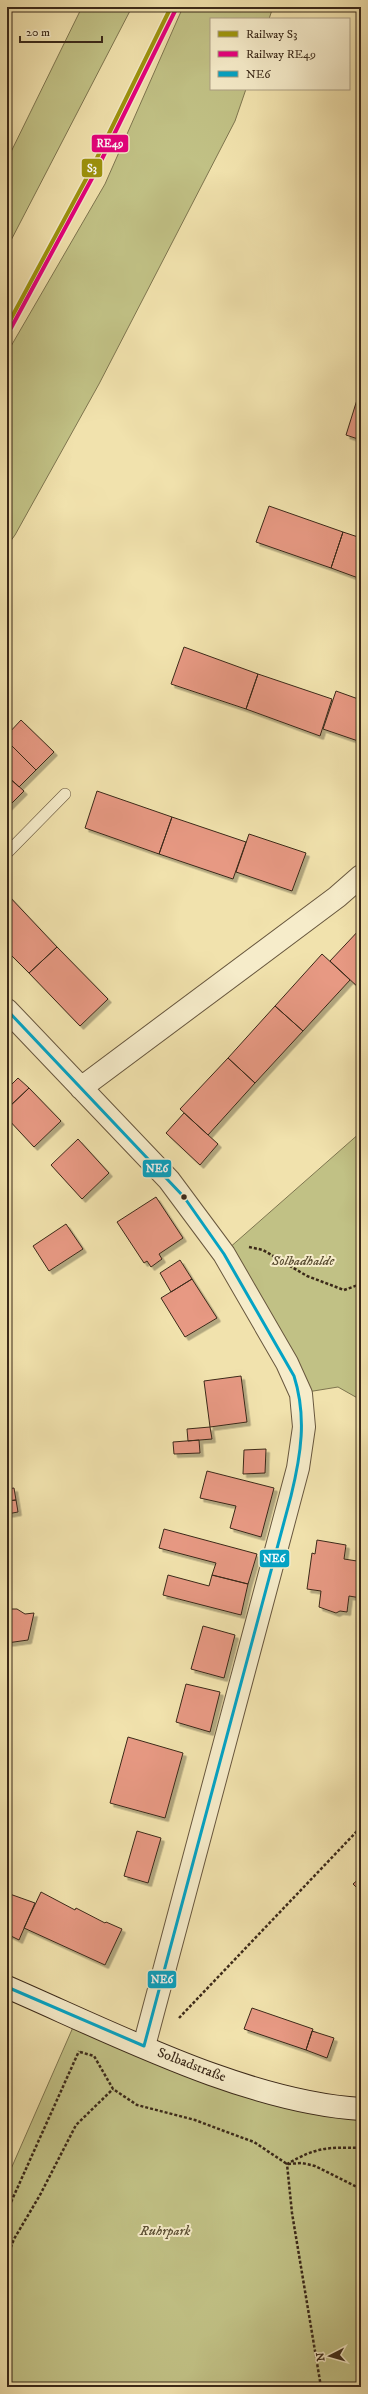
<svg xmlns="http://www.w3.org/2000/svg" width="368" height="2394" font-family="'IM FELL DW Pica',serif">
<defs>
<filter id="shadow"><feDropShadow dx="3.5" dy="3.5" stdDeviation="0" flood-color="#0004"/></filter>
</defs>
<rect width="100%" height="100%" fill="#f1e2ad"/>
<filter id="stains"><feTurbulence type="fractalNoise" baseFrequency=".005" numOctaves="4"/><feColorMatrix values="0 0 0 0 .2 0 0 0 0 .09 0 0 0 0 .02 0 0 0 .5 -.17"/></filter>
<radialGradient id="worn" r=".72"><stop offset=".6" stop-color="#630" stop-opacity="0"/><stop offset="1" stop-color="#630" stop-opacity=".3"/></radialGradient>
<path fill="#c1c185" stroke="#7e754f" d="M82,7H132L7,248V160Z
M183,7H273L269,19H211V89H246L235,121L99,384L15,535L7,546V353L105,184Z
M361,1132V1400L338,1387L301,1393L228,1249Z
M74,2025L361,2113V2387H7V2178Z"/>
<path fill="#e79983" stroke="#3b2919" filter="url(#shadow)" d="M361,387V440L346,435Z
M269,506L343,532L331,568L256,542Z
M343,532L361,538V579L331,568Z
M184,647L258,674L246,709L171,684Z
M258,674L332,699L320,736L246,709Z
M336,691L361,700V742L323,729Z
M21,720L54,752L36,770L7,741V735Z
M7,741L36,770L19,787L7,776Z
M7,776L24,791L7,808Z
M97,791L172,817L159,854L85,828Z
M172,817L246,842L233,879L159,854Z
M249,834L306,853L292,891L236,872Z
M7,894L57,947L29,973L7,951Z
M361,928V988L360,989L330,961Z
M57,947L108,999L80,1026L29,973Z
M322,954L350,980L303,1031L275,1006Z
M275,1006L303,1031L255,1083L228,1058Z
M228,1058L255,1083L208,1135L180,1109Z
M18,1078L29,1088L11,1105L7,1101V1089Z
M29,1088L61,1121L34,1147L7,1118V1109Z
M184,1113L218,1144L200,1165L166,1133Z
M78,1139L109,1173L82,1199L51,1165Z
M156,1197L183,1238L159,1254L162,1259L151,1267L147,1261L144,1263L117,1222Z
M66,1224L83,1249L49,1271L33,1246Z
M180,1260L192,1279L171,1292L160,1273Z
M192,1279L217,1318L185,1337L161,1298Z
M241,1376L247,1422L210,1427L204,1381Z
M210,1427L212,1439L188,1441L187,1429Z
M199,1440L200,1453L174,1454L173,1442Z
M266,1449L265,1473L243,1474L244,1450Z
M207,1471L274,1488L261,1537L230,1528L236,1506L200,1498Z
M14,1488L16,1500L7,1501V1489Z
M16,1500L18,1512L7,1514V1501Z
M164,1529L257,1554L248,1584L212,1575L216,1563L159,1548Z
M361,1537V1598L349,1596L347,1612L340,1611L336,1613L319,1607L321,1591L307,1589L312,1553L315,1554L317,1540L346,1545L344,1559L357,1561Z
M168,1575L209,1586L212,1575L248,1584L241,1615L163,1595Z
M7,1609H17L25,1614L34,1613L28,1640L7,1643Z
M203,1626L235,1635L224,1678L191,1669Z
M186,1684L220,1692L210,1732L176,1722Z
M128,1737L183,1753L165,1818L110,1803Z
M137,1831L161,1838L148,1883L124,1876Z
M361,1877V1892L353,1884Z
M41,1892L75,1910L76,1908L105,1923L106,1922L122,1929L105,1965L24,1928Z
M7,1893L35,1903L19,1940L7,1934Z
M252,2008L313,2029L306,2050L244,2029Z
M312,2031L334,2038L327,2058L306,2050Z"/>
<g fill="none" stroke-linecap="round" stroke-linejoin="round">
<defs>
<path id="lane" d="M7,853L65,794"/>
<path id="street" d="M7,1010L169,1180L224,1254L287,1363L301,1394L304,1427L298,1468L144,2046
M81,1088L337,897L361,876"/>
<path id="secondary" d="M7,1987C113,2033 246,2102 361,2109"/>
</defs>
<use href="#lane" stroke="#68573e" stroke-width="12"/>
<use href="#street" stroke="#68573e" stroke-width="24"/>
<use href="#secondary" stroke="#3b2919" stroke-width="24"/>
<path stroke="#3b2919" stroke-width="2.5" stroke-dasharray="3 2" stroke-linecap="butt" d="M249,1247L263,1250L307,1276L344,1290L361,1284
M179,2018L360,1828
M80,2052L94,2056L113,2089L137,2105L195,2120L224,2131L254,2142L287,2164L302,2163L315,2166L361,2189
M7,2211L79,2051
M7,2257L14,2239L40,2195L76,2125L113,2089
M321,2387L292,2213L287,2164C317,2147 327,2147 361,2148"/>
<use href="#lane" stroke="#f6ecca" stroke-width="11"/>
<use href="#street" stroke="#f6ecca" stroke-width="22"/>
<use href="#secondary" stroke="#f6ecca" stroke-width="22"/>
<defs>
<path id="bus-1" d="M7,1010L184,1197L224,1254L294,1376C307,1417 301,1455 291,1496L144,2046L7,1987"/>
</defs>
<use href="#bus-1" stroke="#f6ecca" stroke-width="6"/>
<use href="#bus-1" stroke="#03a3c5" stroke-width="3"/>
<defs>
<path id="rail-1" d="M7,326L92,168L171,7"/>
<path id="rail-2" d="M11,328L96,171L176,9"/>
</defs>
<use href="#rail-1" stroke="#f6ecca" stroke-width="7"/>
<use href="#rail-2" stroke="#f6ecca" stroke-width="7"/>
<use href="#rail-1" stroke="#9d940c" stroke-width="4"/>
<use href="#rail-2" stroke="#e5007d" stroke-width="4"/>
</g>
<circle fill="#3b2919" stroke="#f6ecca" stroke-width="1.5" cx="184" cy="1197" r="3.5"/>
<g text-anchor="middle" stroke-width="4" stroke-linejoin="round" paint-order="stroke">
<g font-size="14" font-style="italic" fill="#5c4f34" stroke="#f6ecca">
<text x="303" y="1265">Solbadhalde</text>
<text x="165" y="2235">Ruhrpark</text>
</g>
<g font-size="14" fill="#3b2919" stroke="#f6ecca">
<text transform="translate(192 2064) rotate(21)" y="5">Solbadstraße</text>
</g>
</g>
<g stroke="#f6ecca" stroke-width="1.5">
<rect x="91" y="134" width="38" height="19" rx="4" fill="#e5007d"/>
<rect x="81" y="158" width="22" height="20" rx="4" fill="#9d940c"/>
<rect x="142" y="1159" width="30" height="19" rx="4" fill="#03a3c5"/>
<rect x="259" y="1549" width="31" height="19" rx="4" fill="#03a3c5"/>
<rect x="147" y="1970" width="30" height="19" rx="4" fill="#03a3c5"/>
</g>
<g font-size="11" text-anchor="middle" font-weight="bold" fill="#fff">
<text x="110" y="147">RE49</text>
<text x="92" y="172">S3</text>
<text x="157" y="1172">NE6</text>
<text x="274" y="1562">NE6</text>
<text x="162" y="1983">NE6</text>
</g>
<rect width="368" height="2394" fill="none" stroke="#f1e2ad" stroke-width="24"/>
<rect x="8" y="8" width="352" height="2378" fill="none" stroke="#3b2919" stroke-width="2"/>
<rect x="12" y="12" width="344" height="2370" fill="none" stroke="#3b2919"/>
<rect x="210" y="18" width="140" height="72" fill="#f6ecca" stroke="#ab9e83"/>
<rect x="218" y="31" width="20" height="6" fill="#9d940c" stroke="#ab9e83"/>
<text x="246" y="38" font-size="12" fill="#3b2919">Railway S3</text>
<rect x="218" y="51" width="20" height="6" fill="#e5007d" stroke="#ab9e83"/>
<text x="246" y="58" font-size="12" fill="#3b2919">Railway RE49</text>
<rect x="218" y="71" width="20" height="6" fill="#03a3c5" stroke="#ab9e83"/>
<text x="246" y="78" font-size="12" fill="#3b2919">NE6</text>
<g transform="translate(330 2356) rotate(264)" stroke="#f6ecca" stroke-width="3" paint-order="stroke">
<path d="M0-3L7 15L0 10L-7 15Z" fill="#3b2919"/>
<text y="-6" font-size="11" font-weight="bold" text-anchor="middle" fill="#3b2919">N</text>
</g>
<path d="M20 36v6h82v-6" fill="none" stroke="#3b2919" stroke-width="2"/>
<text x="26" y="36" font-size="12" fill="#3b2919" stroke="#f6ecca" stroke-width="3" paint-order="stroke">20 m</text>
<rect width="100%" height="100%" filter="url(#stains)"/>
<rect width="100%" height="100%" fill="url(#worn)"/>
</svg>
